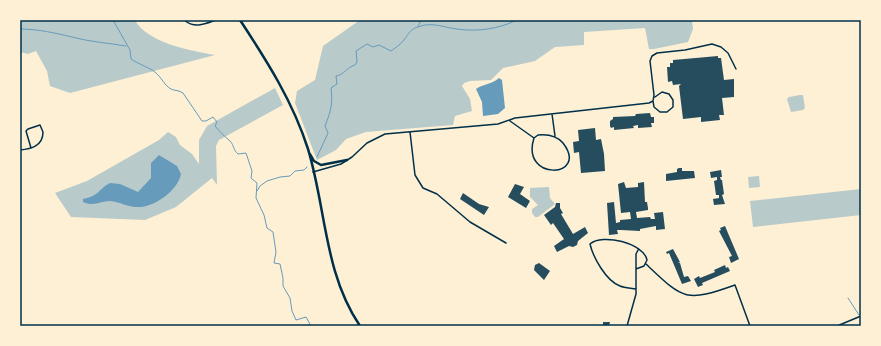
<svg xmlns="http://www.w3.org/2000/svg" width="881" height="346" font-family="'Roboto Serif',serif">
<rect width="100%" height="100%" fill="#fdf0d5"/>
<path fill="#b9caca" d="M20,20H135C147,43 192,51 215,55L70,93L50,86L47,71L36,51L28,54L20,52Z
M360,20H692L693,29L688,42L654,49H649L645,28L584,32V45L555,47L535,61L503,68L491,80L470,81L464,83L462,86L470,99L472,111L455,116L453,125L366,132L346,139L336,150L317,160L295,103L297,91L315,80L323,46Z
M275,88L283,105L219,140L216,146L217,185L212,178L176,207L145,220L71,217L55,193L87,181L159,140L168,132L176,137L180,145L192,154L199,164V140L207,126Z
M800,95H803L805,108L803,110L791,112L787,99L789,97Z
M759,176L760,187L749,188L748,177Z
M549,187L550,198L555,204L538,217H535L532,213V209L538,205L530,197V188Z
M861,189V215L753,227L750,201Z"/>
<path fill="#669bbc" d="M499,78L502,80L505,108L498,114L483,116L482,102L476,89C482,84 491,85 499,78Z
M159,155L177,166L181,174C178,190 156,206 140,207C130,208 120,202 110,201C100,201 94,207 83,202V199C101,195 97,190 110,183L120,184L138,192L151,178V163Z"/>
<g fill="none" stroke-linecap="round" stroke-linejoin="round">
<path stroke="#669bbc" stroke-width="1" d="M113,20L130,50L131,59C138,64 151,68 156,73C161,77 165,86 171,89C175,91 179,90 183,93L202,121H206L213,117L217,122L215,126C220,132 224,136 230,141C234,145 233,150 238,154L246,153L252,171L251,178L257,183L256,198L264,215L267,228L273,232L276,252L274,263L280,264L283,278V286L290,298L292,311L296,320L306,317L311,326
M418,27L421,20
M20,29C38,29 55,33 72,37C90,42 109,43 126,46
M317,157L328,133L325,126C331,111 333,103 331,88L337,84L336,76C344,75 347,67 355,65L357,62L356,51L367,44L373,47L379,45L391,51C395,48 400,45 403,41C410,33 409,29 421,26C433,22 446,28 457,29C477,32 499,29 517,20
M257,191L260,186L267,181L280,177L290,176L295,171L304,170L307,167
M848,298L859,315"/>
</g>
<path fill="#264d5e" d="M718,56V58H721L724,80L734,79V97L722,98L724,115H719L720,120L701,122V117L683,119L679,86L681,84L673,85L672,81L668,82L667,67H670V63H673V60Z
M650,113L651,117H654V123H651L652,127L638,128V125L633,126L634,128L614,130V127L611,128L610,126V121L613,119V117L635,116L636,114Z
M595,128L596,140L601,139L604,154L605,171L581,173L579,152L574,153L573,142L579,141L578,130Z
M679,168H682V171H694L695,178L666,181V174L677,172V169Z
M721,170L722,177H720L721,180H722L724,194L722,195L725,204L714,205L713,199L719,198V195H716L714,181L717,180V177L711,178L710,172Z
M624,182L626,188L638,187V183L644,182L645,202H647L648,208V210L636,212L637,218L650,217L651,219H655L654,213L663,212L665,229L656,230V226L640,229V231L621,230H617L618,234L609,235L607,203L614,202L616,223L620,222V220L631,219L630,212L621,213L618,184Z
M515,184L524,187L520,194L530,201L526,208L508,197Z
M463,193L479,204L489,207L484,215L460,199Z
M556,203H560V208L563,213L561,214L573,234L585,227L588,233L578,241L577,245L573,247L569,246L557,252L554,246L564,239L553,223L551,225L544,215L555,207Z
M725,226L739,259L731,263L729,257L732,256L719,231L721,230L720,228Z
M673,249L680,262H678L680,263L684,277L688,276L691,281L682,284L669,253L667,254L666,252Z
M539,263L550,271L544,280L534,270L535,265Z
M725,265L726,268L728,267L730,271L702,283L703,285L698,287L694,279L699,276L700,278L715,272L714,270Z
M603,322H610L609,326H603Z"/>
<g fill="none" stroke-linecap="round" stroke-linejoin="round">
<path stroke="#003049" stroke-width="1.5" d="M184,20C195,29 205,24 216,20
M653,101L654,107L660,112H667L673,107V100L669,94L662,92L655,97
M552,114L555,136
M510,121L534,138
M410,132L415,175L423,188L437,194L470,222L506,243
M538,135C548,134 557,136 563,143C590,178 520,182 534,138Z
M20,150C31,149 43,146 43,132L40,125L28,129L26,131L31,148
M313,172L341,164L352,157L367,143L385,134L498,124L515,118L649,103L653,101L654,95L650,61L652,56L657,53L685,50L712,44L721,47L728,53L736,69
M646,264C683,299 685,303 735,285L750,326
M636,269L644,266L647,260C644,243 602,233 590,244C593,257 606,281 620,286C625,288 631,288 636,289
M627,326L636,294V254L638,250
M837,326L861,316"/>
<path stroke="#003049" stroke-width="2.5" d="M240,20C267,61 293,102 308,149C326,208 324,273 360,326
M310,154L314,161L321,165L347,160"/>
</g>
<rect width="881" height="346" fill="none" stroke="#fdf0d5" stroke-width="42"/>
<rect x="21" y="21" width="839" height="304" fill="none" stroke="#003049" stroke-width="1.5"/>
</svg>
